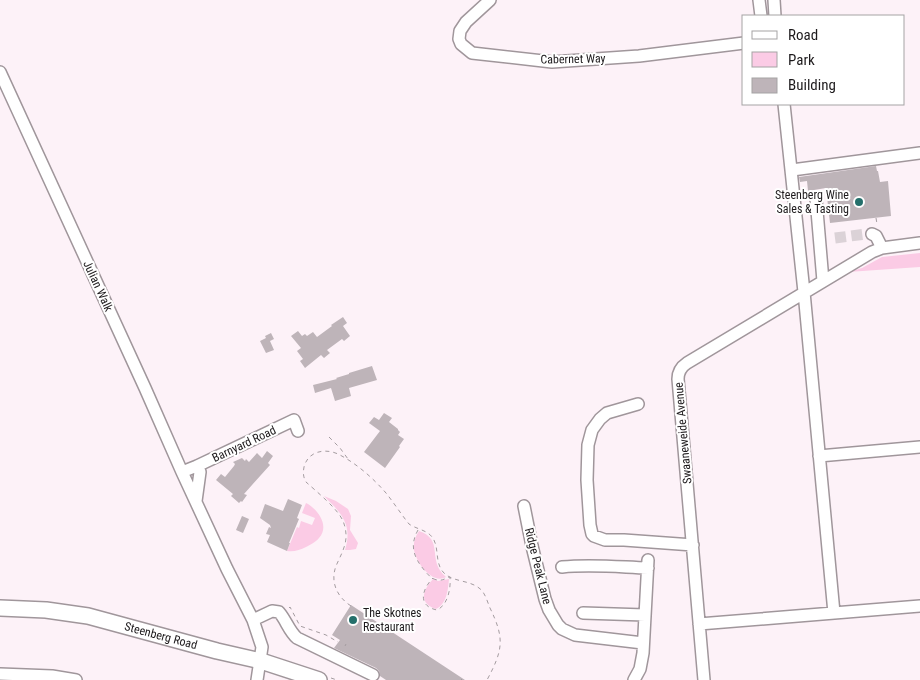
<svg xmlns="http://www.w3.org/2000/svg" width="920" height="680" font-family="'Roboto Condensed',sans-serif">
<rect width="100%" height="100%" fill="#fdf2f8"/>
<path fill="#fbcbe5" d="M920,253V267L848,272L862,268L882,257Z
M324,496L336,501L348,509L351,516L350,530L358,543L356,549L350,550H345C353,524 341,513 324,496Z
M306,503C318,509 330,526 319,538C316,542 310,545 306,547C300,550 294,552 287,551L297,527L299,528L301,521L312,525L315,518L302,513Z
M419,531C445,540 426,560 446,577C432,585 416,562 414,550C413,543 415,537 419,531Z
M433,579L438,581L449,579C448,589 447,604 436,609C418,603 423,590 433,579Z"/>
<path fill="#beb4b9" d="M876,166L877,171H878L880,182L888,181L891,216L830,223L826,188L808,191L807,181L800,182L799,177Z
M343,317L347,323L343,326L350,336L344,341L342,339L327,350L330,353L324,358L321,355L305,368L300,361L303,359L297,351L301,348L291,336L298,331L302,336L305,334L307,336L313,332L317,337L332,326L331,325Z
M271,333L274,339L270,341L274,350L266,353L260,341L266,338L265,336Z
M372,366L377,380L349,388L351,396L335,401L331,388L315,393L313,385L337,379L336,378L349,374V373Z
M384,413L392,418L389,422L398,429V430L400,432L398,435L404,439L399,446L400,447L385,468L364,452L380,431L369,423L374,417L379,420Z
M267,451L273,456L268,463L270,465L244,494L247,495L242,502L241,501L239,503L231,496L233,494L216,480L221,474L225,477L234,466L235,464L233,462L242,458L245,461L246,459L249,462L257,453L262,458Z
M288,499L302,505L297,518L299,519L289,543H290L287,551L267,542L270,535L266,534L269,527L271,528L270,525L260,518L265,504L283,511Z
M242,516L249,519L243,533L236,530Z
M351,605L465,680H386L380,676L379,671L376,668L334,648L340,640L332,635Z"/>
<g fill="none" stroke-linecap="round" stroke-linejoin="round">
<path stroke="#dbd2d7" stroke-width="11" stroke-dasharray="11 5.5" stroke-linecap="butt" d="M835,238L866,234H872"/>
<defs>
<path id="minor" d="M490,0L466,22L460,31L459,39L461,44L472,53L552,62L639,56L744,43
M759,0L761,16
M774,0L775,16
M0,72L145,388L182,472L227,569L253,620L262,647L257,680
M784,104L804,292L834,613
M792,170L920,153
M816,199L823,281
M872,234L876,236L882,248
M638,404L607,413L600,419L592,430L588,445L587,480L590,525L592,534L594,536L605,540H624L693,545
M819,456L920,447
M182,472L197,466L294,420L298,431
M196,501L200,472L197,466
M524,506L532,546L545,599L549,610L558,625L562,629L575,635L643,643
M562,567C591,564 619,567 648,568
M583,613L645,615
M253,620L272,611L279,612C286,620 289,631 297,638L373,675
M699,624L920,606
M0,674L52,676L76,680
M634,680L640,669L643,653L648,560
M704,680L678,379C678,372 681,367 687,363L872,252L882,248L920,243"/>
<g id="major">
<path id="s1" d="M0,608L46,610L88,616L217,651L261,661L319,680"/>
</g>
</defs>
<use href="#minor" stroke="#a0969b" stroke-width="14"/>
<use href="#major" stroke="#a0969b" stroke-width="18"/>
<path stroke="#a49ca0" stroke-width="1" stroke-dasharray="4 4" stroke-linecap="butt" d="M876,218L877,224
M329,437L340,448L348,459
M418,530C409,546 414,558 425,571C428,575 433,580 438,580C442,581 446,578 450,577C451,588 448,605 437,610C417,606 422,589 433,578
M351,606C337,597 330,582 336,566C339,559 343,552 345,544C347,537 346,528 343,521C338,509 317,492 306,482C303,477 303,472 304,467C308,451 325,448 338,454C356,463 373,478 386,493C394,503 401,514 409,524C416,529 427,530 432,537C440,547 434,563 444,573C453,582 469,580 479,588C485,592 487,601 490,608C505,639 503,650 487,680
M289,608L290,607L300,626L326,635L338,642
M345,646L346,644
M331,678L337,680
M461,679L462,680"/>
<use href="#minor" stroke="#fff" stroke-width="11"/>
<use href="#major" stroke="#fff" stroke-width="15"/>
</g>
<g fill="#246f6b" stroke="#fff" stroke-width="2">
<circle cx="859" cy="202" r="5"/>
<circle cx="353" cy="620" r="5"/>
</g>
<g text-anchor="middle" stroke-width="4" stroke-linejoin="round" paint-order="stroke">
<g font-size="12" fill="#1d1a1c" stroke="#fff">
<text transform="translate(573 59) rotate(-1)" y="4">Cabernet Way</text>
<text transform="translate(98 286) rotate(65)" y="4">Julian Walk</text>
<text transform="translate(683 433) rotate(-95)" y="4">Swaaneweide Avenue</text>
<text transform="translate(244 444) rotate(-25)" y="4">Barnyard Road</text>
<text transform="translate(538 566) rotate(76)" y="4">Ridge Peak Lane</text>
<text dy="4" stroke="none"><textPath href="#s1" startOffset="164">Steenberg Road</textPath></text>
</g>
<g font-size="12" fill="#1d1a1c" stroke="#fff" text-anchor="end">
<text x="849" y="199">Steenberg Wine<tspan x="849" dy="14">Sales &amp; Tasting</tspan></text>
<text x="363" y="617" text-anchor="start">The Skotnes<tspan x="363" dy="14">Restaurant</tspan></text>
</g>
</g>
<rect x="742" y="15" width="162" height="90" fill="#ffffff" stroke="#a5a3a4"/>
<rect x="752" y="31" width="25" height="8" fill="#ffffff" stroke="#a5a3a4"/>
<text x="788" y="40" font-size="15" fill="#1d1a1c">Road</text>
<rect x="752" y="52" width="25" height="15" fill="#fbcbe5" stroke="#a5a3a4"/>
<text x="788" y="65" font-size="15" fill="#1d1a1c">Park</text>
<rect x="752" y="78" width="25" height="15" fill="#beb4b9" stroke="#a5a3a4"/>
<text x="788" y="90" font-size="15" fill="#1d1a1c">Building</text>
</svg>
